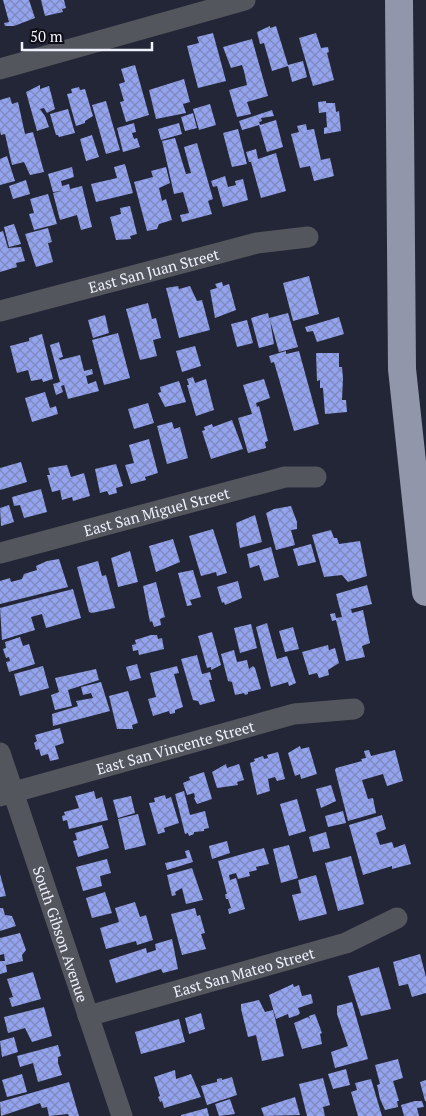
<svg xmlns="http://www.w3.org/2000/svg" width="426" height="1116" font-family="'PT Serif',serif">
	<defs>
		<pattern id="building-cross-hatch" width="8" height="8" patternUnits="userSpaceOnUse" patternTransform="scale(1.25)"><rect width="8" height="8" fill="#94a3ee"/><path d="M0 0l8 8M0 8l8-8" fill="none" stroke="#7d88bd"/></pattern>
	</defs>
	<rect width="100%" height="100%" fill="#222636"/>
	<path fill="url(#building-cross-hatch)" d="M3,0H29L35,18L14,26H5L4,23L9,22Z
		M41,0H64L66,8L62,9L63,12L45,16Z
		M270,26V28L276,26L288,65L303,61L307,77L292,82L288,66L272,71L264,43L260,44L257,32Z
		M213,33L226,81L198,88L187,46L199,43L197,37Z
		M316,33L321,48L328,47L329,52L327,53L334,80L313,86L299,38Z
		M252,39L268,96L247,102L251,114L237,117L229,90L247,85L244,71L242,65L231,68L223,47Z
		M135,65L149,115L126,122L120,102L124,101L119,84L125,82L121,69Z
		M184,79L190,102L183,104L186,113L156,119L149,90Z
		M40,85V89L49,86L55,109L47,113L44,108L40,109L45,116L49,127L37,131L26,92Z
		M79,87L80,90L85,89L93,116L85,121V123L76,126L67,94L72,93L71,89Z
		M10,97L12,104L18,102L25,134L33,132L44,172L30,175L24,162L12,165L5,134L1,135L0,131V100Z
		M106,101L120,150L106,154L92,105Z
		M326,101V103H335L336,112L339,111L341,131L324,134V128L327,127L326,112L319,113L318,102Z
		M210,104L216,125L199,130L193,109Z
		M68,109L75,133L59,137L58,135H56L50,114Z
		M272,110L274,116L261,118L262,121L259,122L260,125L276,120L283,147L267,152L259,125L242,130L239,121Z
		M193,113L197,128L185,131L181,117Z
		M134,123L136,132L132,133L134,139L137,138L140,147L123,152L117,128Z
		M179,123L182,134L161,140L158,129Z
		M306,124L307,130L314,129L321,160L330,158L334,176L314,181L310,166L300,168L291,134L299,132L297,126Z
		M238,129L247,164L232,167L223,133Z
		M92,135L99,157L86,161L80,139Z
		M175,138L186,174L191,173L184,147L197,143L213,199L208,201L212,214L182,222L180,215L189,213L183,192L174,194L162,141Z
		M256,149L258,159L276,153L286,191L261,198L251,162H249L246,152Z
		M7,156L15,181L0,185V159Z
		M125,164L133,193L96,202L91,184L117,178L114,167Z
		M72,167L74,177L61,181L62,186L69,184L70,189L82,186L92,227L81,230L77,215L60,220L53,193L61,191L53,192L48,174Z
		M166,167L170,183L159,188L162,201L166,199L172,220L159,224L157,229L147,231L134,182L153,177L151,171Z
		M225,176L228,187L236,185L235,181L243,179L248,200L223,207L217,186L213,187L211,181Z
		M26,180L30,194L13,199L9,186Z
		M48,194L57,224L34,230L29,214L34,213L30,199Z
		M130,206L137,234L130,236L131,239L116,240L110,217L121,214L120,208Z
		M14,224L21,244L9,247L4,227Z
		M48,228L52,242L48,243L53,262L36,267L25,234Z
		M3,231L8,248L21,247L25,261L16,263L17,267L0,272V232Z
		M309,276L319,314L293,321L283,283Z
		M222,282L223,286L229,284L236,310L215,318L210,290L217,288L215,284Z
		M178,286L179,289L190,286L197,301L202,300L210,330L179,338L166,288Z
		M148,303L152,319L156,318L161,338L153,340L157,356L140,360L126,309Z
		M268,313L269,318L288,313L298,347L279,352L270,320L274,344L259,348L251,318Z
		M105,315L109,333L93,338L88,320Z
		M339,317L344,334L317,342L313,331L307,332L305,327Z
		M247,320L253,343L237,347L231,324Z
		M118,333L130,378L104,385L92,340Z
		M42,334L53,379L43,382L42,379L31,381L28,370L17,373L10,346L29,341V338Z
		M59,342L63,357L59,358L60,360L80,355L84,371L92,369L93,374L86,376L88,384L96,381L99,391L68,399L64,385L61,386L63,392L56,395L53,384L60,382L50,345Z
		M195,346L201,366L182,372L176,351Z
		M286,351V354L299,351L319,424L294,431L274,362L271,363L269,356Z
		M316,353H339V367H342L343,378L342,400H346L347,412L325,414L323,388H320V380L317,381Z
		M193,377L195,383L206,379L214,410L196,416L187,385H189L187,379Z
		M264,379L270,398L256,403L257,407L259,406L268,441L265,442L266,448L248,453L238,418L252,414L243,385Z
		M179,381L186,402L165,407L158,393L161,392L160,387Z
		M45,392L50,408L56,406L58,414L32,422L25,398Z
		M148,403L154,423L134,429L128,409Z
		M232,420L243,449L211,459L202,431L205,430L204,427L212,424L213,427Z
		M172,422L174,429L180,427L188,458L167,464L157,426Z
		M149,439L158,473L145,477L146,480L131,484L125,465L134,463L129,445Z
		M21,462L27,482L0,490V468Z
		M116,464L123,486L116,488L117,493L109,495L107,491L100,493L95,469Z
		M67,465L71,477L84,473L90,496L73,501L72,497L62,500L60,490L52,492L47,475H50L48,468Z
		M41,489L47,512L24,518L20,505L14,506L12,497Z
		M9,505L14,522L1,526L0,508Z
		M291,506L297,522V529L291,530L295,545L276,550L266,513L274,509Z
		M255,515L262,542L240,548L236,523Z
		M213,529L227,573L217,576L216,572L201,576L189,536Z
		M331,530L334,538H337L339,544L360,541L367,576L348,582L342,575L324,577L312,535Z
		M173,539L180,562L156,572L149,546Z
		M311,544L316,562L298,566L293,549Z
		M271,547L279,577L264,581L259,565L250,568L247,554Z
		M130,551L138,582L118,587L111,558Z
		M59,559L68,587L0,604V581L10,578L11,582L22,579L24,574L37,570L36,566L47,561Z
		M98,561L102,576L106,575L115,608L92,613L89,612L77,567Z
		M193,570L201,597L190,600L192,605L187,606L178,573Z
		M238,581L242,598L225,605L224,602L222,603L217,587Z
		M156,582L165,617L160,619L161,625L154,627L152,621L150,622L143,586Z
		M367,585L372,604L351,609L352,613L363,610L370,643L362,646L365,657L346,661L336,620L332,621L330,614L335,613L336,618L342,617L336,594Z
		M73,589L81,618L46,628L42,614L31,617L35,630L2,640L0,608Z
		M267,623L277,659L287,656L296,683L289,686L288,682L271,687L256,627Z
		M251,624L257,648L240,653L234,628Z
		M293,627L299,649L285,652L279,631Z
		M212,632L221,665L211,670V667L207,668L198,636Z
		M151,635H157L158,639L162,638L164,649L139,655L138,650L133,651L132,645L136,644L135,640Z
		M20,637L23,646L29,644L35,664L9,672L6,662L10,661L9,657L6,658L3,649L6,648L5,642Z
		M328,645L329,650L335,648L339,663L328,670L329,675L319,678L317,673L309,675L302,652Z
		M234,650L237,662L247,660L249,669L253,666L255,668L261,689L248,692V694L245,695L244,693L235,695L232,682L228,681L221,654Z
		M197,655L202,674L210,672L212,680H209L215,701L200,705L198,701L193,700L181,659Z
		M137,664L141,678L130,681L126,667Z
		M43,666L49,688L20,696L14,674Z
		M177,666L179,673L174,674L183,707L175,710V713L170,714L169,711L153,716L148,699L156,697L150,673Z
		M96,669L99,680L68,690L72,706L55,710L51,695L59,692L55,678Z
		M101,682L110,711L53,726L52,714L78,706L76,701L93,698L91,693L83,695L81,687Z
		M128,691L138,723L132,725L133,729H117L109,696Z
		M60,728L64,743L55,746L59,759L50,761L48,754L41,756L39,749L36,750L34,743L37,741L35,735Z
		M300,746L301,749L309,747L317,774L301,779L300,774L295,776L288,753Z
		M369,750L371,756L395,750L403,781L387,786L383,774L362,780L368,799L373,798L376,813L348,821L335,770L336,768L362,761L361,759L366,758L364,751Z
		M278,752L285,779L277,781L275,777L268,779L270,791L257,795L250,763L255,761L254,759L263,756L264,759L268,758L267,755Z
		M226,764L227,768L239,764L244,780L237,782L238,785L217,788L212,772Z
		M204,772L212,799L197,804L194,798L195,797L194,793L187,795L183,783L190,780L189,777Z
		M331,785L336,801L321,808L316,789Z
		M94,791L96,799L102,797L108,820L69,829L67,820L63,821L62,816L65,815L64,812L79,808L75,796Z
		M184,791L190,815L205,811L209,828L204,829V831L194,832V834L189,836L188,833L185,834L175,794Z
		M165,795L166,799L171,797L179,823L164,828L165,832L158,834L149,803L155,802L154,798Z
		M131,796L135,813L118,818L113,800Z
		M297,799L306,831L289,836L280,804Z
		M343,811L346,823L328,827L325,816Z
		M138,814L146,845L125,850L118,819Z
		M382,815L386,829L376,833L380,845L392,842L394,848L405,844L411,864L392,869V866L363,875L349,825Z
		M102,825L109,848L78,857L73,841L77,840L75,833Z
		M326,832L330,848L313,852L309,837Z
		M227,841L230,853L212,859L209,846Z
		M289,845L298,878L281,883L273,849Z
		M264,848L269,864L256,867L257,870L249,872L250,876L238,879L236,873L229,875L230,880L236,878L245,909L229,914L228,909L231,908L228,899H226L225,894H227L218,861Z
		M189,850L193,862L167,870L165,863L187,858L185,851Z
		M351,856L364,904L338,911L325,863Z
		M107,859L111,873L100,876L102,886L83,891L76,867Z
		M192,868L203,900L186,904L182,888L175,892L176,895L172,896L167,875Z
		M0,874L6,896L0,897Z
		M316,875L327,914L299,921L292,895L301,893L298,880Z
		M105,892L112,913L92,918L86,898Z
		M135,902L140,917L146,915L153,940L137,945L136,941L106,949L100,928L119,922L115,908Z
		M0,908H3L5,915L12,916L16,926L0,931Z
		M195,908L197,916L200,915L205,933L201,934L206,949L182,955L171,914Z
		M20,933L26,950L22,955L23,961L6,965L7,972L0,974V961H5L4,954L0,955V938Z
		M172,939L178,969L163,973L161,969L116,983L109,960L146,948L147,953L156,950L155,944Z
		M420,954L426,977V993L412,997L408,984L399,986L393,962Z
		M379,967L391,1009L361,1016L348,976Z
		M33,972L41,999L12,1007L9,998L13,997L7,979Z
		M293,984L294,987L299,985L302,996L311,994L313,1003L298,1008L300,1013L298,1015L289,1018L288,1014L276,1019L269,995Z
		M259,1000L265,1012L273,1010L284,1056L262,1061L256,1035L248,1037L241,1009V1004Z
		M352,1002L368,1059L335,1068L331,1052L348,1046L337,1014V1006Z
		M44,1007L52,1036L32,1042L25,1028L8,1033L4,1017Z
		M201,1013L205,1029L189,1034L185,1018Z
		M315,1014L322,1033L320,1034L322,1044L302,1049L294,1023L308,1017L310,1019L309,1016Z
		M179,1019L185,1042L141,1054L135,1032Z
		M14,1037L18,1052L2,1057L0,1041Z
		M58,1045L61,1056L58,1057V1063L62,1075L38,1082L33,1063L20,1067L17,1056Z
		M398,1059L403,1078L393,1081L399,1101H397L398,1107L385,1110L380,1099L377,1085L380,1084L375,1065Z
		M346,1069L350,1085L333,1089L328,1074Z
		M175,1070L176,1079L191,1074L201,1097L164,1108L162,1101L160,1102L158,1097L160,1096L154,1077Z
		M22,1074L27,1092L7,1097L2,1080Z
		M232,1077L237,1095L207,1105L201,1086L217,1082V1079L222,1078V1080Z
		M323,1078L330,1105L323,1107L325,1116H307L299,1084Z
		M371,1079L382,1116H358L351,1092L357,1090L355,1083Z
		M426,1080V1101H425L420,1082Z
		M69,1082L79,1116H69L68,1114L49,1116L47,1107L42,1108L40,1103L1,1116L0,1102Z
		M295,1097L300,1115L264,1116L261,1108Z
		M230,1099L235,1114L219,1116L215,1104Z
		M415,1101H422L424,1107L417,1108L419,1116H404L401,1105Z
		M207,1108L209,1116H181V1115Z"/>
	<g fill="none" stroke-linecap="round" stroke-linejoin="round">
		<g stroke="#54565e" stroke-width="21">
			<path d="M0,69L245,0"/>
			<path id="s1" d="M0,311L257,243L308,237"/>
			<path id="s2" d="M0,553L285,477H316"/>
			<path id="s3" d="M0,753L122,1116"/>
			<path id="s4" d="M0,796L294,714L354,709"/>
			<path id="s5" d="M88,1016L346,943L397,918"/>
		</g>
		<path stroke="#9196aa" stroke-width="28" d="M399,0L402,369L426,592"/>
	</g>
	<g text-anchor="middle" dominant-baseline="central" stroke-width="5" stroke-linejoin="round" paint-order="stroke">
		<g font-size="15" fill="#eff1fd" stroke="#0e0f16">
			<text stroke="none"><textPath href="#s1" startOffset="159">East San Juan Street</textPath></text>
			<text stroke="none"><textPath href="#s2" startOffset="162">East San Miguel Street</textPath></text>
			<text stroke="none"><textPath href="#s4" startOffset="182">East San Vincente Street</textPath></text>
			<text stroke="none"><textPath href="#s3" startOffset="191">South Gibson Avenue</textPath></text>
			<text stroke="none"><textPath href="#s5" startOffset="162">East San Mateo Street</textPath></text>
		</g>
	</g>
	<path d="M22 42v8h130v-8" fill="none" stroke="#eff1fd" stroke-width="2.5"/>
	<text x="30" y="42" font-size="15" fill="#eff1fd" stroke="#0e0f16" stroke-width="4" paint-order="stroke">50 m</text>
</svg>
